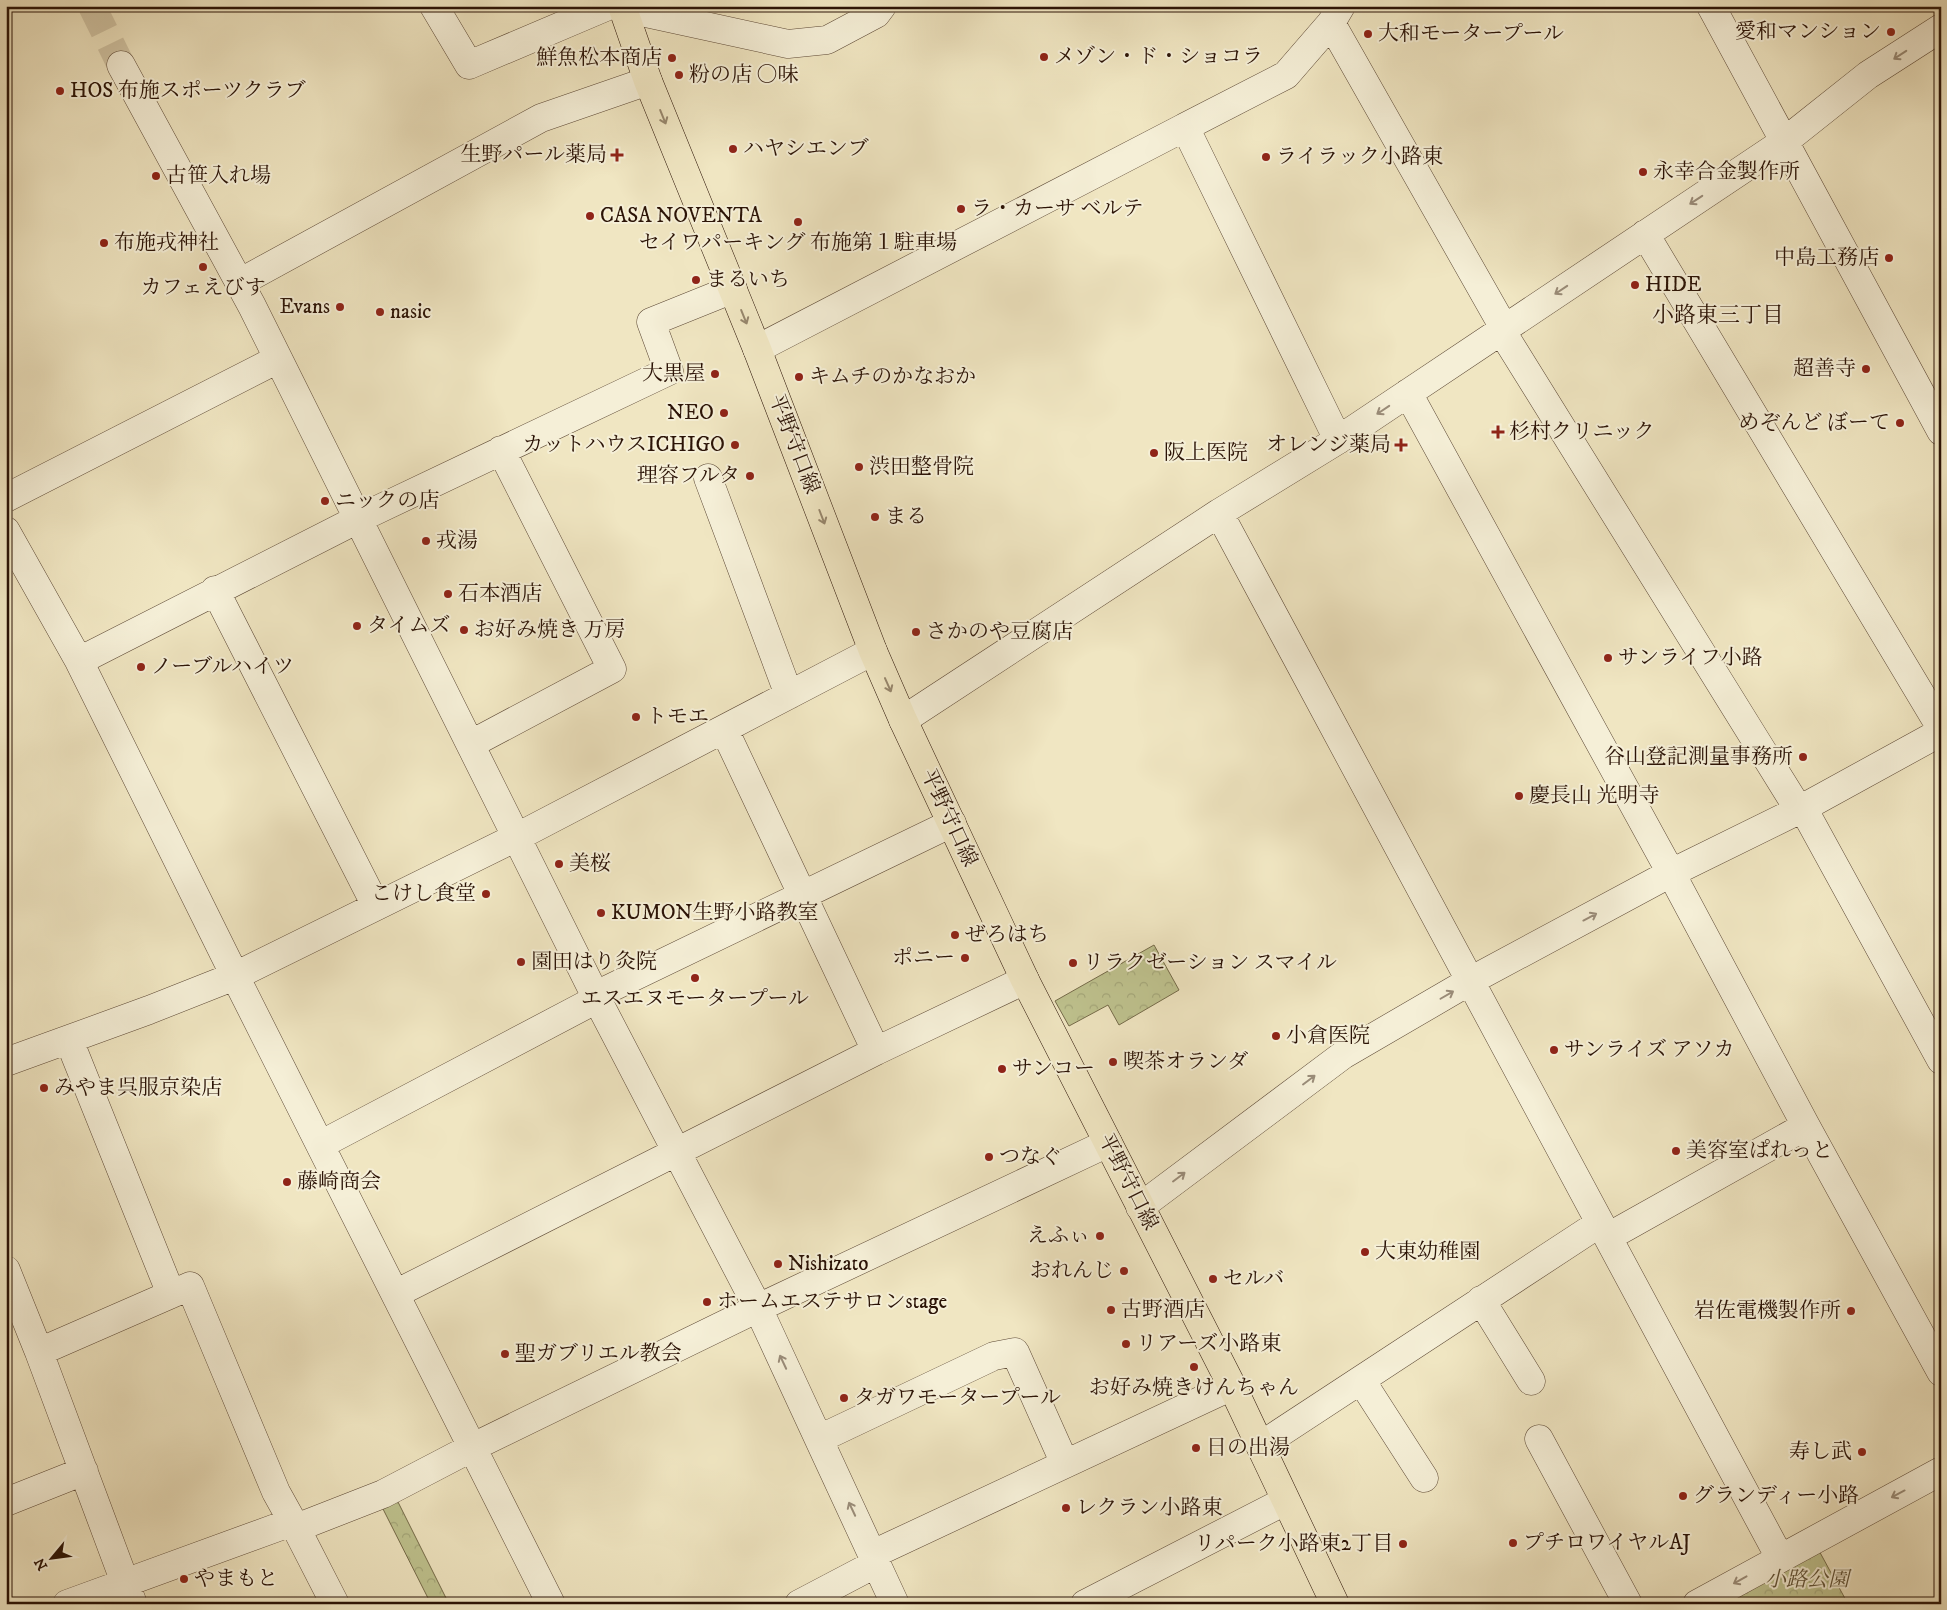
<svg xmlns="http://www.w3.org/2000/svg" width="1947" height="1610" font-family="'IM FELL DW Pica','Noto Serif JP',serif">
	<defs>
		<pattern id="park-crowns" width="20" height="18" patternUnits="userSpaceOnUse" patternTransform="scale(1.25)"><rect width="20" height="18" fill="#bfc38f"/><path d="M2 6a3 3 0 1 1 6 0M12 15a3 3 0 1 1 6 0" fill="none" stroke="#a4a77a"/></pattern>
	</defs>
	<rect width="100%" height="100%" fill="#f0e6c2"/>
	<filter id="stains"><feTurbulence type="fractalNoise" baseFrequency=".004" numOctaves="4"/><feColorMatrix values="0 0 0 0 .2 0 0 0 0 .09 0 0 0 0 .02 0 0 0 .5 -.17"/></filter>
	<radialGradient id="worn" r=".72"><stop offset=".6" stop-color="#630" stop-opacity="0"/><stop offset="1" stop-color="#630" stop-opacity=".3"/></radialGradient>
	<path fill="url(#park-crowns)" stroke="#756b4a" d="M1154,945L1179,990L1119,1025L1108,1005L1069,1026L1055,1001Z
		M397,1500L449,1604H431L382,1507Z
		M1817,1547L1848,1604H1715Z"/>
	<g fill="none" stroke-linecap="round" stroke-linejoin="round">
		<path stroke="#d2c6a6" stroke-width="28" stroke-dasharray="28 14" stroke-linecap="butt" d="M92,6L121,65"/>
		<g stroke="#5c4835" stroke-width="29">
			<path id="minor" d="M434,6L469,65L608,6
				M1711,6L1941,431
				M623,8L788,44L827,40L876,14L882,6
				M1331,23L1504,328
				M121,65L252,306L597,999L758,1308L895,1604
				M1185,127L1286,75L1331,23L1341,6
				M1645,234L1941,728
				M239,283L541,118L648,81
				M1501,330L1799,810
				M757,349L1185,127L1338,440
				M1408,393L1671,873L1806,1126L1941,1372
				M708,478L789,695
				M6,498L278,359
				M1219,513L1780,1558
				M6,531L79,661L235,976L551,1604
				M215,590L376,906
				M79,661L358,519L669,371L651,322L733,289
				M903,720L1219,513L1338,440L1785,141L1868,75L1941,28
				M724,729L876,1051
				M471,744L612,669L501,450
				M1803,808L1941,1060
				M596,995L952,823
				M69,1040L171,1294
				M6,1062L149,1010L235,976L517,837L873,651
				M320,1145L597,999
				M1140,1207L1343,1055L1470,981L1671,873L1799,810L1941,732
				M1608,1237L1806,1126
				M6,1270L39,1352L133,1604
				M395,1294L876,1051L1025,980
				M1481,1300L1531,1381
				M39,1352L190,1286L276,1492L296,1528
				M1361,1380L1424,1478
				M819,1439L994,1356L1015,1352L1065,1464
				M1539,1439L1628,1604
				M1260,1446L1600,1223
				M6,1502L84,1471
				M873,1554L1232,1386
				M67,1604L292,1522
				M335,1604L296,1528L383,1494L473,1447L758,1308L1108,1143
				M799,1604L877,1563
				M1085,1604L1285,1501
				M1697,1604L1941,1471"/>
		</g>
		<g stroke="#2b1306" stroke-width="29">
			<path id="major" d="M622,6L648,81L757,349L873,651L903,720L1025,980L1232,1386L1335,1604"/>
		</g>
		<use href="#minor" stroke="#f5efd7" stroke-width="28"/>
		<use href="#major" stroke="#f0e6c2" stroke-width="28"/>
	</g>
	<defs><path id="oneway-shaft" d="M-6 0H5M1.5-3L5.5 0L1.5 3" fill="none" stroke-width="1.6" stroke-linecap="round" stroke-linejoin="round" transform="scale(1.25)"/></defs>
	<g stroke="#9a8c79">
		<use href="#oneway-shaft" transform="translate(1900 55) rotate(147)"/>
		<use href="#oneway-shaft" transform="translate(1696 200) rotate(147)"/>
		<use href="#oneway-shaft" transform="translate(1561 290) rotate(146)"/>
		<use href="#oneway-shaft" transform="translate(1383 410) rotate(146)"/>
		<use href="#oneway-shaft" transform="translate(1590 917) rotate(-28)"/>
		<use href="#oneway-shaft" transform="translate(1447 995) rotate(-30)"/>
		<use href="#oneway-shaft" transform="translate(1309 1080) rotate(-37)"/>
		<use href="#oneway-shaft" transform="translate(1179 1177) rotate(-37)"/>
		<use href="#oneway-shaft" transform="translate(783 1362) rotate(-115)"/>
		<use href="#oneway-shaft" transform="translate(1898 1494) rotate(152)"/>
		<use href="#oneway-shaft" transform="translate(852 1509) rotate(-115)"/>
		<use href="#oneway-shaft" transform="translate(1740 1580) rotate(151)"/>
	</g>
	<g stroke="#97876d">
		<use href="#oneway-shaft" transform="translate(663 117) rotate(68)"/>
		<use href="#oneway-shaft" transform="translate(744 317) rotate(68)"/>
		<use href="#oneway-shaft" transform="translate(822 517) rotate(69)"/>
		<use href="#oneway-shaft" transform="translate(888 685) rotate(66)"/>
	</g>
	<g fill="#8f2418" stroke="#f5efd7" stroke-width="2">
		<circle cx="1891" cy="32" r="5"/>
		<circle cx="1368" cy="34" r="5"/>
		<circle cx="1044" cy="57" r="5"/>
		<circle cx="672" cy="58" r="5"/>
		<circle cx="679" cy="75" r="5"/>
		<circle cx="60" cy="91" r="5"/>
		<circle cx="733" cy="149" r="5"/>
		<path d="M614.5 147.5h5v5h5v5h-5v5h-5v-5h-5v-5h5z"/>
		<circle cx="1266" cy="157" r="5"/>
		<circle cx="1643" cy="172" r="5"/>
		<circle cx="156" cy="176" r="5"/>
		<circle cx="961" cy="209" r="5"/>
		<circle cx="590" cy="216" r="5"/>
		<circle cx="798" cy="222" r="5"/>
		<circle cx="104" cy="243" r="5"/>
		<circle cx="1889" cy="258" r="5"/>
		<circle cx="203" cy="267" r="5"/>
		<circle cx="696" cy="280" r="5"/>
		<circle cx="1635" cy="285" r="5"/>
		<circle cx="340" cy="307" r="5"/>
		<circle cx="380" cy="312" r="5"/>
		<circle cx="1866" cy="369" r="5"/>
		<circle cx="715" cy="374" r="5"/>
		<circle cx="799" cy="377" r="5"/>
		<circle cx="724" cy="413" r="5"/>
		<circle cx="1900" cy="423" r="5"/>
		<path d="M1495.5 424.5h5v5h5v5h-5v5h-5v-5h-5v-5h5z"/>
		<circle cx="735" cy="445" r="5"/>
		<path d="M1398.5 437.5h5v5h5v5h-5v5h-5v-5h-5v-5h5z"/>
		<circle cx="1154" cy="453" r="5"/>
		<circle cx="859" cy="467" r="5"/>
		<circle cx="750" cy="476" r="5"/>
		<circle cx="325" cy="501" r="5"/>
		<circle cx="875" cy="517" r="5"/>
		<circle cx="426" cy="541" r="5"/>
		<circle cx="448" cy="594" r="5"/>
		<circle cx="357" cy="626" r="5"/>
		<circle cx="464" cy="630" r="5"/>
		<circle cx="916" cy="632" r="5"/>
		<circle cx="1608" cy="658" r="5"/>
		<circle cx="141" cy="667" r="5"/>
		<circle cx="636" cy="717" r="5"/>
		<circle cx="1803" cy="757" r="5"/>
		<circle cx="1519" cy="796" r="5"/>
		<circle cx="559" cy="864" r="5"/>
		<circle cx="486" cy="894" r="5"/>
		<circle cx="601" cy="913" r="5"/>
		<circle cx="955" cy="935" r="5"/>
		<circle cx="965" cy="958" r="5"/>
		<circle cx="521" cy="962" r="5"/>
		<circle cx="1073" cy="963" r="5"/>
		<circle cx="695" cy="978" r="5"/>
		<circle cx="1276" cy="1036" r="5"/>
		<circle cx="1554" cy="1050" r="5"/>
		<circle cx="1113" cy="1062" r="5"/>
		<circle cx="1002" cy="1069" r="5"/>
		<circle cx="44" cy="1088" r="5"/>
		<circle cx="1676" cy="1151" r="5"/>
		<circle cx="989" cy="1157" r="5"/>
		<circle cx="287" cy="1182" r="5"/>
		<circle cx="1100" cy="1236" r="5"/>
		<circle cx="1365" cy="1252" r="5"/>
		<circle cx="778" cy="1264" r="5"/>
		<circle cx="1124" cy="1271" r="5"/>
		<circle cx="1213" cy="1279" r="5"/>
		<circle cx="707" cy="1302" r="5"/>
		<circle cx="1111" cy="1310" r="5"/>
		<circle cx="1851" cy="1311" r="5"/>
		<circle cx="1126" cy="1344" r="5"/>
		<circle cx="505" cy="1354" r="5"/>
		<circle cx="1194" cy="1367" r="5"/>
		<circle cx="844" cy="1398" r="5"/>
		<circle cx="1196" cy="1448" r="5"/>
		<circle cx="1862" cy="1452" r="5"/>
		<circle cx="1683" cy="1496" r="5"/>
		<circle cx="1066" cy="1508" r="5"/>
		<circle cx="1513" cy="1543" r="5"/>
		<circle cx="1403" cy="1544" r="5"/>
		<circle cx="184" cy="1579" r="5"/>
	</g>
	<g text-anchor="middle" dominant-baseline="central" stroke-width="4" stroke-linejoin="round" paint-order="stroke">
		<g font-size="21" fill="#2b1306" stroke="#f5efd7" text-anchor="start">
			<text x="1881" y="32" text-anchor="end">愛和マンション</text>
			<text x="1378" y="34">大和モータープール</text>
			<text x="1054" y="57">メゾン・ド・ショコラ</text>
			<text x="662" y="58" text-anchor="end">鮮魚松本商店</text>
			<text x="689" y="75">粉の店 ○味</text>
			<text x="70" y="91">HOS 布施スポーツクラブ</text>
			<text x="743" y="149">ハヤシエンブ</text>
			<text x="607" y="155" text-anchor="end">生野パール薬局</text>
			<text x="1276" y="157">ライラック小路東</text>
			<text x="1653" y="172">永幸合金製作所</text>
			<text x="166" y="176">古笹入れ場</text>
			<text x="971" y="209">ラ・カーサ ベルテ</text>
			<text x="600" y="216">CASA NOVENTA</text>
			<text x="114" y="243">布施戎神社</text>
			<text x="798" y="243" text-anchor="middle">セイワパーキング 布施第１駐車場</text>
			<text x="1879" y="258" text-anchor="end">中島工務店</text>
			<text x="706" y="280">まるいち</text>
			<text x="1645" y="285">HIDE</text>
			<text x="203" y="288" text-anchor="middle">カフェえびす</text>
			<text x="330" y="307" text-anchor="end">Evans</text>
			<text x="390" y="312">nasic</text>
			<text x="1856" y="369" text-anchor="end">超善寺</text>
			<text x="705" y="374" text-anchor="end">大黒屋</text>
			<text x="809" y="377">キムチのかなおか</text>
			<text x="714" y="413" text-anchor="end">NEO</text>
			<text x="1890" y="423" text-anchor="end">めぞんど ぼーて</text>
			<text x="1509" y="432">杉村クリニック</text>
			<text x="725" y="445" text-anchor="end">カットハウスICHIGO</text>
			<text x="1391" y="445" text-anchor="end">オレンジ薬局</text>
			<text x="1164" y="453">阪上医院</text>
			<text x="869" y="467">渋田整骨院</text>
			<text x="740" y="476" text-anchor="end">理容フルタ</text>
			<text x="335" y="501">ニックの店</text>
			<text x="885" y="517">まる</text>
			<text x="436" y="541">戎湯</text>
			<text x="458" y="594">石本酒店</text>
			<text x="367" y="626">タイムズ</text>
			<text x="474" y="630">お好み焼き 万房</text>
			<text x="926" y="632">さかのや豆腐店</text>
			<text x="1618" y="658">サンライフ小路</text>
			<text x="151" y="667">ノーブルハイツ</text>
			<text x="646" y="717">トモエ</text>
			<text x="1793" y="757" text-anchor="end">谷山登記測量事務所</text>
			<text x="1529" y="796">慶長山 光明寺</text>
			<text x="569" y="864">美桜</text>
			<text x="476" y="894" text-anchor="end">こけし食堂</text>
			<text x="611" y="913">KUMON生野小路教室</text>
			<text x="965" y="935">ぜろはち</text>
			<text x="955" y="958" text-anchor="end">ポニー</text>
			<text x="531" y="962">園田はり灸院</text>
			<text x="1083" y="963">リラクゼーション スマイル</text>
			<text x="695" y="999" text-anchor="middle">エスエヌモータープール</text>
			<text x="1286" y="1036">小倉医院</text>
			<text x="1564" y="1050">サンライズ アソカ</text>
			<text x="1123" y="1062">喫茶オランダ</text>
			<text x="1012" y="1069">サンコー</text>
			<text x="54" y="1088">みやま呉服京染店</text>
			<text x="1686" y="1151">美容室ぱれっと</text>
			<text x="999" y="1157">つなぐ</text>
			<text x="297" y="1182">藤崎商会</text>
			<text x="1090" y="1236" text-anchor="end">えふぃ</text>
			<text x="1375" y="1252">大東幼稚園</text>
			<text x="788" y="1264">Nishizato</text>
			<text x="1114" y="1271" text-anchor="end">おれんじ</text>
			<text x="1223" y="1279">セルバ</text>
			<text x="717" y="1302">ホームエステサロンstage</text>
			<text x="1121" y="1310">古野酒店</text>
			<text x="1841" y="1311" text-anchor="end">岩佐電機製作所</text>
			<text x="1136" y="1344">リアーズ小路東</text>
			<text x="515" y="1354">聖ガブリエル教会</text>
			<text x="1194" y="1388" text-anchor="middle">お好み焼きけんちゃん</text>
			<text x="854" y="1398">タガワモータープール</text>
			<text x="1206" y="1448">日の出湯</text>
			<text x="1852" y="1452" text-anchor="end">寿し武</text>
			<text x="1693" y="1496">グランディー小路</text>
			<text x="1076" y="1508">レクラン小路東</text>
			<text x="1523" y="1543">プチロワイヤルAJ</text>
			<text x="1393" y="1544" text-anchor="end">リパーク小路東2丁目</text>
			<text x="194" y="1579">やまもと</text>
		</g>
		<g font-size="21" fill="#2b1306" stroke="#f5efd7">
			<text transform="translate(794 444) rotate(69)">平野守口線</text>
			<text transform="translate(949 818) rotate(65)">平野守口線</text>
			<text transform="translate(1128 1182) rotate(63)">平野守口線</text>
		</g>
		<g font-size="21" font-style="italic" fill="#5f5136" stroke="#f5efd7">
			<text x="1807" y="1580">小路公園</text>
		</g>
		<g font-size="22" fill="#2b1306" stroke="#f5efd7">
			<text x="1718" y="315">小路東三丁目</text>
		</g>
	</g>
	<rect width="1947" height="1610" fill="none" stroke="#f0e6c2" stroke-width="25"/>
	<rect x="8" y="8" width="1932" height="1595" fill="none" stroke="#2b1306" stroke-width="2.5"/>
	<rect x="12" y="12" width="1922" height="1585" fill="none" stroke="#2b1306"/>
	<g transform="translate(52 1558) rotate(241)" stroke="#f5efd7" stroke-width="4" paint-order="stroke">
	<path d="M0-4L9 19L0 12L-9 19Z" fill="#2b1306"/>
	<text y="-8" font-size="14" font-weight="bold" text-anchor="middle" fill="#2b1306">N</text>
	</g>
	<rect width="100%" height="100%" filter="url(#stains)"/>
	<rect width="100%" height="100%" fill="url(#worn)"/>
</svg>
